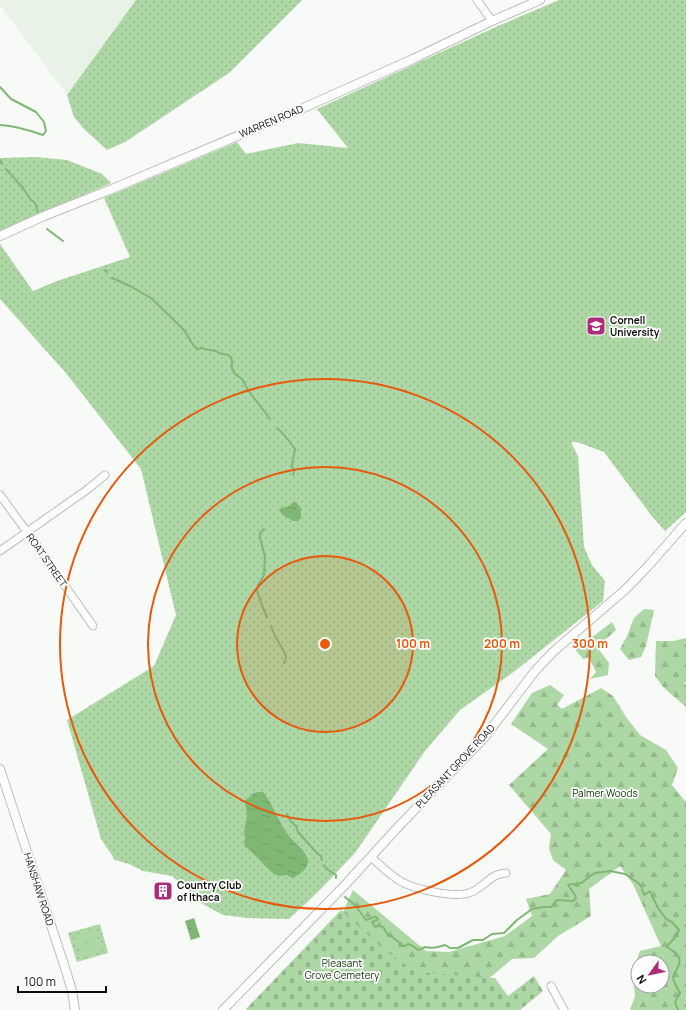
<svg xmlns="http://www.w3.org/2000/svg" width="686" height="1010" font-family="Manrope,sans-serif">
	<defs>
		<pattern id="grass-dots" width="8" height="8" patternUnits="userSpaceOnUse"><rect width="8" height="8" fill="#add7a4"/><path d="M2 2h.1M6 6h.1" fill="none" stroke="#94b78c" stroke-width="1.8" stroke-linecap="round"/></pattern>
		<pattern id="forest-firs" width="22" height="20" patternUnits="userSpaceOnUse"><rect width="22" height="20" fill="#add7a4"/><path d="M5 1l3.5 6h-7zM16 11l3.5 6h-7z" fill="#94b78c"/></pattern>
		<pattern id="cemetery-stones" width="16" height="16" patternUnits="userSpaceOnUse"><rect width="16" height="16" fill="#add7a4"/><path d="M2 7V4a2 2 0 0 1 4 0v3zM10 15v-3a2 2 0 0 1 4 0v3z" fill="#94b78c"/></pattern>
		<pattern id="water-ripples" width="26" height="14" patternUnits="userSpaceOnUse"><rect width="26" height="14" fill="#7fb774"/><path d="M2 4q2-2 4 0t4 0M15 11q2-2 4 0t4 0" fill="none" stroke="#6d9c63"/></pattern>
	</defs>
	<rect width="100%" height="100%" fill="#f7faf6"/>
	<path fill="#e9f2e7" d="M0,0H302L229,73L125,142L107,150L84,129L74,117L67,95L0,5Z"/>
	<path fill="url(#grass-dots)" d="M136,0H302L229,73L125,142L107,150L84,129L74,117L67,95Z
		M559,0H686V512L665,531L651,515L604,452L577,442H571L578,456L584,547L592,565L605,581L603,601L515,671L460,710L425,751L355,853L319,891L289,919L247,918L223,915L201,903L172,876L143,871L129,864L115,860L101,839L67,720L154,666L176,615L141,469L65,372L0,299V244L33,291L57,281L130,257L104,198L237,142L246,154L298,143L348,148L317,109L498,26Z
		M35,157L67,160L102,174L111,183L0,231V158Z
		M100,924L108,953L77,962L68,933Z"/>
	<path fill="url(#forest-firs)" fill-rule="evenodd" d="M644,609L654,610L646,646L641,657L629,660L620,649L627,636L634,618Z
		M612,622L616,630L597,647L609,663L608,675L590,679L596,672L589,658L583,659L572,646L579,638L587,641Z
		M686,638V682L684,683L686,685V707L663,687L655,676L656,641H673Z
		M550,685L564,695L557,705L562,709L601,688L613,696L626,717L640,735L666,750L678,768L672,785L686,802V1010H630L635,996L633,971L640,951L661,946L633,884L620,866L589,889L591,916L558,936L534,958L512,959L487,980L409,975L342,914L353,890L426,951L449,952L505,936L532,916L526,899L550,894L566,870L553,860L549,848L551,834L509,785L548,749L511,724L532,693ZM638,962H662V986H638Z"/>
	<path fill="url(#cemetery-stones)" d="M341,910L383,949L416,972L495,978L508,996L534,976L543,991L520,1010H247L246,1009Z"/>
	<path fill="#add7a4" d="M95,929L97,938L77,944L75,935Z
		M98,941L101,951L81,957L78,947Z"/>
	<path fill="url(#water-ripples)" d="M293,502H296L301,508V518L298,521H293L283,515L279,510L281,508L289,506Z
		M258,792H263C274,805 278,822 289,836C294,842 307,852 308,860C309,868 299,876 292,878L287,875L279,876L273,873L267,868L250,850L245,847L244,842L245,838L244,832L247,815L245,801L254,793Z
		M194,918L200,937L191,940L185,921Z"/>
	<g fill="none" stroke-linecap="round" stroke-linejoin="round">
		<path stroke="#7fb774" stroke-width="2" d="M0,87L11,99L36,112L44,122L46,131L43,135C29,130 15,126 0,125
			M0,160L2,164
			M6,169L23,188L31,200L35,203L38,212
			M47,229L63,241
			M105,270L107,272
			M112,278L130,286L151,298L183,329C188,335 191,344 197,349L201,348L204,349L216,351L219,353L228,355L231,357L232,361V369L235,374L242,379L248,390L270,419
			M277,428C284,434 290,442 295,449L292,465L294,472L293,475
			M264,529L260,533V538L265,556L264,575L258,585L257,591L263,608L267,617
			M271,626L275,636L285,653L286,657L284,663
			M287,814L291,822L296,826L298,832L316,852L321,856L322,860
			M324,865L327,869L336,875V878
			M345,897L355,905L366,920L374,917H376L378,919L377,920L372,922L375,927C378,926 379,925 382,927C387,929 383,929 386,932C389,938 396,936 401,946H405L408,944L413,946L418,950L425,947C434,949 437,947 445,945L450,948H458L473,940H483L492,934L504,933L517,920L532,909L544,907H551L557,900L573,901L576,898L575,895L568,885L573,884H578L583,882L590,876L595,873L610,871L625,874L638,883L641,886L644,895L650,891L658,908L666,919L672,922L679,930C677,938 670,941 667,947C676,953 684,957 677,969C675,972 673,975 673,978C674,983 678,989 680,993L675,1002L678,1010"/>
		<g stroke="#bbbeba" stroke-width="9">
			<path id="minor" d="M477,0L492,21
				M0,495L33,540L93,626
				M0,551L88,489L105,475
				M371,857C380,865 389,874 400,881C413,889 454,898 469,893C480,890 487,879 497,875C500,874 503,873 506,873
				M551,986L564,1010"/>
		</g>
		<g stroke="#bbbeba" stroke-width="10">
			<path id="tertiary" d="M0,236L44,216L112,189L301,109L413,59L492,21L540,0
				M0,769L67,974L72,991L75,1010
				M223,1010L345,885L399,826L484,738L516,696L535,671L553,652L626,589L649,565L686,523"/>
		</g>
		<use href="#minor" stroke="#fff" stroke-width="7"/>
		<use href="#tertiary" stroke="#fff" stroke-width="8"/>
	</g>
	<circle cx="325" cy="644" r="88" fill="#e8590c" fill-opacity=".12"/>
	<g fill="none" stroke="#e8590c" stroke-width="2">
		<circle cx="325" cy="644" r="88"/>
		<circle cx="325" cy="644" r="177"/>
		<circle cx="325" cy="644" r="265"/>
	</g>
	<defs>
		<g id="university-square" transform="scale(1)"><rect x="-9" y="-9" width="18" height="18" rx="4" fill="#ae2c77" stroke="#fff"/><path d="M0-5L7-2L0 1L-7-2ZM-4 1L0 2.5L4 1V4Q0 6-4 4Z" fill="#fff"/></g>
		<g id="building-square" transform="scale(1)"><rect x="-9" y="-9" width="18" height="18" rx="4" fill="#ae2c77" stroke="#fff"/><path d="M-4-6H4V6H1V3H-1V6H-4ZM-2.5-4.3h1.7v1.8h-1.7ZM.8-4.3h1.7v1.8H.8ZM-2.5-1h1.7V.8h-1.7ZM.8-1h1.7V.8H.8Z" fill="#fff"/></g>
	</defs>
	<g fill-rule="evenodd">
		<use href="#university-square" x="596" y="326"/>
		<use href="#building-square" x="163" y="891"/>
	</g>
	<g text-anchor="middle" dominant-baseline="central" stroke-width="3.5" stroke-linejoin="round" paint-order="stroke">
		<g font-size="10" fill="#0e0f0d" stroke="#fff">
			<text transform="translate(271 121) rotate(-23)">WARREN ROAD</text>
			<text transform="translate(47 560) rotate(55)">ROAT STREET</text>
			<text transform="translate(455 766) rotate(-47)">PLEASANT GROVE ROAD</text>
			<text transform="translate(39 889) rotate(72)">HANSHAW ROAD</text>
		</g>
		<g font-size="10" font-weight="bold" fill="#0e0f0d" stroke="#fff" text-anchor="start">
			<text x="610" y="320">Cornell<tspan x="610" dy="12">University</tspan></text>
			<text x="177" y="885">Country Club<tspan x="177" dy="12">of Ithaca</tspan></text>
		</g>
		<g font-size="10" fill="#0e3405" stroke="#fff">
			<text x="605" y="793">Palmer Woods</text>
			<text x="342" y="963">Pleasant<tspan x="342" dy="12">Grove Cemetery</tspan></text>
		</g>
	</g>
	<circle cx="325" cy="644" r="6" fill="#e8590c" stroke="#fff" stroke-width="2"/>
	<g font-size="12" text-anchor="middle" font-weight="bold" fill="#e8590c" stroke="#fff" stroke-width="3.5" stroke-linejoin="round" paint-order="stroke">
		<text x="413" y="648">100 m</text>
		<text x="502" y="648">200 m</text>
		<text x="590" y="648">300 m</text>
	</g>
	<g transform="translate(650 974) rotate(237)"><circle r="19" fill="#ffffff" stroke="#9f9f9e"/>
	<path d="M0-3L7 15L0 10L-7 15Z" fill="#ae2c77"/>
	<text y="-6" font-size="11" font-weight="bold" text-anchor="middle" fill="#0e0f0d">N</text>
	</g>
	<path d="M18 986v6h88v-6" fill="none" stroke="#0e0f0d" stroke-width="2"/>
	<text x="24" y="986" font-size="12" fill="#0e0f0d" stroke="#ffffff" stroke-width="3" paint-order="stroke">100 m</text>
</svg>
